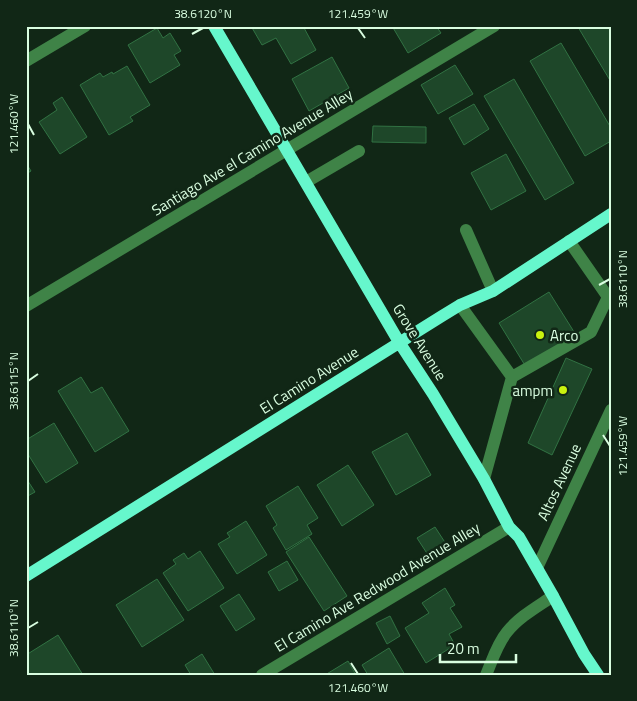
<svg xmlns="http://www.w3.org/2000/svg" width="637" height="701" font-family="'Titillium Web',sans-serif">
	<rect width="100%" height="100%" fill="#112716"/>
	<path fill="#1e4729" stroke="#317243" d="M251,26H303L316,50L291,64L276,38L262,45Z
		M392,26H436L441,33L408,53Z
		M579,26H611V82L578,27Z
		M157,28L163,38L170,33L181,51L174,55L180,65L150,83L128,45Z
		M561,43L611,128V141L585,156L530,61Z
		M332,57L349,88L309,111L292,79Z
		M455,65L473,94L438,114L421,85Z
		M127,66L150,105L130,117L133,121L109,135L80,85L100,73L103,77L112,72L113,74Z
		M514,79L574,183L545,200L484,96Z
		M62,97L87,137L60,154L39,122L57,110L53,103Z
		M474,104L489,129L464,145L449,118Z
		M373,126L426,127V143L372,142Z
		M506,154L526,191L491,210L471,173Z
		M26,163L31,171L26,174Z
		M549,292L576,335L526,367L499,323Z
		M566,358L592,369L552,455L528,443Z
		M81,377L91,393L102,387L129,431L95,452L58,391Z
		M54,423L78,463L46,483L26,451V440Z
		M407,433L431,475L396,495L372,452Z
		M348,465L374,505L342,526L317,485Z
		M26,478L35,492L26,497Z
		M298,486L318,518L307,525L312,534L286,550L273,528L277,525L266,506Z
		M246,521L267,555L237,574L218,544L230,537L227,533Z
		M435,527L448,547L430,558L417,538Z
		M309,537L347,596L324,611L286,552Z
		M200,551L224,588L188,611L163,573L176,564L173,560L184,553L188,559Z
		M287,561L298,580L279,591L268,572Z
		M157,579L184,620L142,647L116,605Z
		M445,588L455,605L450,608L462,627L449,634L455,645L426,663L405,628L429,613L422,603Z
		M239,594L255,619L236,631L220,606Z
		M390,616L400,636L387,644L376,623Z
		M58,635L83,675H26V655Z
		M389,648L405,675H368L362,665Z
		M202,654L215,675H191L185,665Z
		M348,661L356,675H325Z"/>
	<g fill="none" stroke-linecap="round" stroke-linejoin="round">
		<path stroke="#3f8347" stroke-width="12" d="M26,61L85,26
			M306,182L359,151
			M466,230L493,291
			M460,305L512,377L484,479
			M26,306L494,26
			M512,377L591,332L608,297L569,241
			M537,568L611,410
			M262,675L509,527
			M486,675C492,661 497,644 507,632C519,617 537,607 553,596"/>
		<path stroke="#66f7cc" stroke-width="12" d="M214,26L399,342L433,394L484,479L509,527L519,537L553,596L584,654L598,675
			M26,576L442,316L460,305L493,291L611,214"/>
	</g>
	<path fill="none" stroke="#d9fde0" stroke-width="2" d="M358,28L365,38M192,34L203,28M28,124L34,135M599,285L610,279M28,381L38,374M603,435L610,446M28,628L38,622M351,663L358,674"/>
	<g fill="#caf30f" stroke="#112716" stroke-width="2">
		<circle cx="540" cy="335" r="5"/>
		<circle cx="563" cy="390" r="5"/>
	</g>
	<g text-anchor="middle" dominant-baseline="central" stroke-width="5" stroke-linejoin="round" paint-order="stroke">
		<g font-size="15" fill="#d9fde0" stroke="#112716">
			<text transform="translate(252 152) rotate(-31)">Santiago Ave el Camino Avenue Alley</text>
			<text transform="translate(420 342) rotate(58)">Grove Avenue</text>
			<text transform="translate(309 380) rotate(-32)">El Camino Avenue</text>
			<text transform="translate(559 482) rotate(-65)">Altos Avenue</text>
			<text transform="translate(377 587) rotate(-31)">El Camino Ave Redwood Avenue Alley</text>
		</g>
		<g font-size="15" fill="#d9fde0" stroke="#112716" text-anchor="start">
			<text x="550" y="335">Arco</text>
			<text x="553" y="390" text-anchor="end">ampm</text>
		</g>
	</g>
	<rect width="637" height="701" fill="none" stroke="#112716" stroke-width="55"/>
	<path d="M440 654v8h76v-8" fill="none" stroke="#d9fde0" stroke-width="2.5"/>
	<text x="447" y="654" font-size="15" fill="#d9fde0" stroke="#112716" stroke-width="4" paint-order="stroke">20 m</text>
	<rect x="28" y="28" width="582" height="646" fill="none" stroke="#d9fde0" stroke-width="2"/>
	<g font-size="12" text-anchor="middle" fill="#d9fde0">
		<text x="203" y="18">38.6120°N</text>
		<text x="358" y="18">121.459°W</text>
		<text transform="translate(14 124) rotate(-90)" y="4">121.460°W</text>
		<text transform="translate(623 279) rotate(-90)" y="4">38.6110°N</text>
		<text transform="translate(14 381) rotate(-90)" y="4">38.6115°N</text>
		<text transform="translate(623 446) rotate(-90)" y="4">121.459°W</text>
		<text transform="translate(14 628) rotate(-90)" y="4">38.6110°N</text>
		<text x="358" y="692">121.460°W</text>
	</g>
</svg>
